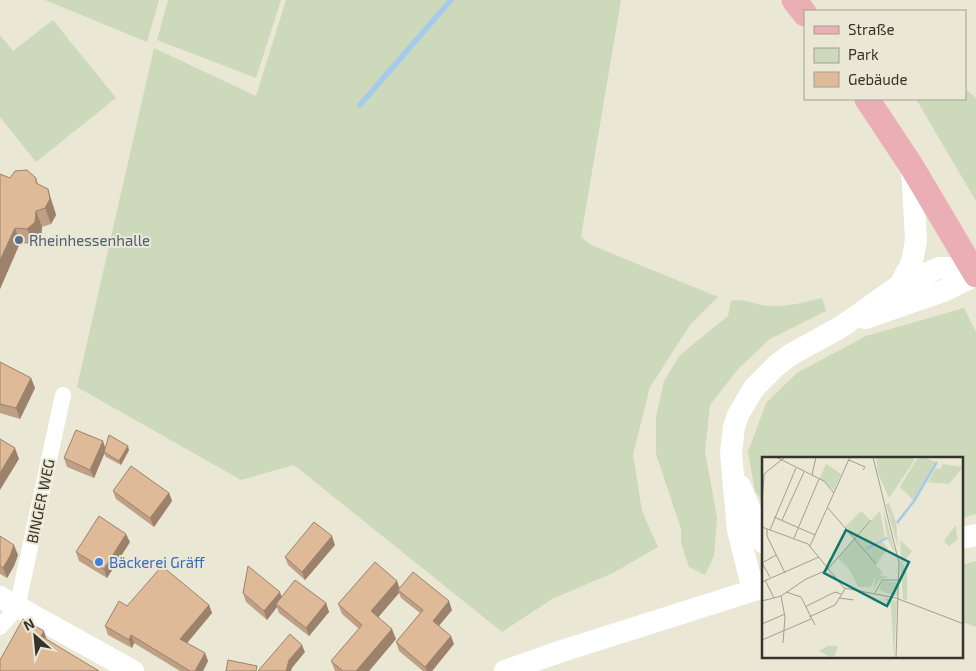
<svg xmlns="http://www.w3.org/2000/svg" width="976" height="671" font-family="'Exo 2',sans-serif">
	<rect width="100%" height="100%" fill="#eae7d4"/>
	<path fill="#ccd9bb" d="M45,0H159L147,42Z
		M168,0H281L256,78L157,40Z
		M286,0H621L581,237L591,245L718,297L690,325L650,387L633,454L642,511L658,547L613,573L552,599L502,632L294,465L241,480L77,387L154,48L256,96Z
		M53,20L116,98L36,162L0,117V35L13,51Z
		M965,89L976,98V201L916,99H965Z
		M822,298L826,311L770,339L738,369L710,405L705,451L717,518L714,556L705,575L689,567L681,543V529L656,454V417L664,381L680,355L728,316L731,301C745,298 757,306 771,306C788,307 805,302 822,298Z
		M964,308L976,332V514L962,518V458H764L763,501L755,491L748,452L766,403L797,373L866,336Z
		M976,561V627L962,622V565Z"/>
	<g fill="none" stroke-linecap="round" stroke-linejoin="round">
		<path stroke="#a5caeb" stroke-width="5.5" d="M360,105L451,0"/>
		<path stroke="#fff" stroke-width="16" d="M0,627L17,608L63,395"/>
		<path stroke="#fff" stroke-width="22" d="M900,285L912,262L916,240L912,167
			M865,318L946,290L976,275
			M740,486L764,543
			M962,538L976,535
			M753,590L738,530L731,453L734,427L738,415L754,388L776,366L790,355L841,327L900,285L939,268H953L976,275
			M0,597L133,671
			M505,671L562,651L764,587"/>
		<path stroke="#eaaeb4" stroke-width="25" d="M794,0L805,14
			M867,99L912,167L976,275"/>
	</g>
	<path fill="#c0a084" d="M10,178H36L38,184L53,205L56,215L51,224L42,227L41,238L33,244L20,243L0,289Z
		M0,362L31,378L35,388L20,419L0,413Z
		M105,448L129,450L121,465L106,457L104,453L94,478L67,467L64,458Z
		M113,491L169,493L172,501L154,527L116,499Z
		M0,536L18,555L14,566L7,578L0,574Z
		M130,542L107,578L79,561L76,552Z
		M335,545L305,580L288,565L285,557Z
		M397,581L399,588L452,610L439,626L454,644L432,671H423L399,651L396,642L420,613L401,598L399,593L378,617L396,639L369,671H335L331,661L359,629L342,614L338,604Z
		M243,593L282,597L326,603L329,612L309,636L279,613L277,607L267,620L246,602Z
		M209,605L212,613L187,643L205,653L208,661L203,671H180L134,643L132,648L108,635L105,626L127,606Z"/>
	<path fill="#9c826b" d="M48,189L56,215L51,224L45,208Z
		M36,211L42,227L41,238L33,244L27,229Z
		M15,228L20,243L0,289V260Z
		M31,378L35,388L20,419L16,408Z
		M103,441L106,450L94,478L90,470Z
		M128,446L129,450L121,465L119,461Z
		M15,448L19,459L0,490V473Z
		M169,493L172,501L154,527L150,518Z
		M126,534L130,542L107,578L104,569Z
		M332,536L335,545L305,580L302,572Z
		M14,545L18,555L14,566L7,578L3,568Z
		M397,581L401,592L398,590L399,593L375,621L371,611Z
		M280,592L283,600L276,604L277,607L267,620L264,611Z
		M449,601L452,610L436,629L433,621Z
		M326,603L329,612L309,636L306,628Z
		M209,605L212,613L183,648L180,639Z
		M392,629L396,639L369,671H356Z
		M44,631L47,640L41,636Z
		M131,635L134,643L132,648L129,640Z
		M451,636L454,644L432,671H427L425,667Z
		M302,645L305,652L292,668L291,671H286L289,660Z
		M205,653L208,661L203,671H195Z"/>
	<path fill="#dfba99" stroke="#9c826b" d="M27,170L36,178V183L48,189L50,199L45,208L36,211L35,222L27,229L15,228L0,260V174L10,178L15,171Z
		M0,362L31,378L16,408L0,404Z
		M76,430L103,441L90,470L64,458Z
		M109,435L128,446L119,461L104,452Z
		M0,439L15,448L0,473Z
		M131,466L169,493L150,518L113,491Z
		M99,516L126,534L104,569L76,552Z
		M314,522L332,536L302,572L285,557Z
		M0,536L14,545L10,556L3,568L0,566Z
		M375,562L397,581L371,611L392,629L356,671H343L331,661L362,625L338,604Z
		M162,566L209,605L180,639L205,653L195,671H190L131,635L129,640L105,626L119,601L127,606Z
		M248,566L280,592L264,611L243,593Z
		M413,572L449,601L433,621L451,636L425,667L396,642L423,610L398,590Z
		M295,580L326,603L306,628L276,604Z
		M23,619L44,631L41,636L99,671H0V660Z
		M290,634L302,645L289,660L286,671H258Z
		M228,660L257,666L256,671H226Z"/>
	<circle fill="#5c6f8a" stroke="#eae7d4" stroke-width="2" cx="19" cy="240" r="5"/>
	<circle fill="#3f7fe0" stroke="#eae7d4" stroke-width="2" cx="99" cy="562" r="5"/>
	<g text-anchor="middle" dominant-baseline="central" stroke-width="4" stroke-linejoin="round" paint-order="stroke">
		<g font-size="15" fill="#4e5e75" stroke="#eae7d4" text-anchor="start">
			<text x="29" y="240">Rheinhessenhalle</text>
		</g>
		<g font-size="15" fill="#35342c" stroke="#eae7d4">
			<text transform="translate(40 501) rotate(-78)">BINGER WEG</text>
		</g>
		<g font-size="15" fill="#366cbe" stroke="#eae7d4" text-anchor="start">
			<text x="109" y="562">Bäckerei Gräff</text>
		</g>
	</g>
	<g transform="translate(762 457)">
		<rect width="201" height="201" fill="#eae7d4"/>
		<path d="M114,0H151L152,4L127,41L116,16ZM162,0L174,5L151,43L138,30L154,3ZM64,7L79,17L72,33L58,21ZM181,7L201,10L187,27L166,25L174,11L178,12ZM127,46L134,65L136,91L124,47ZM121,50L130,84L133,97L125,81ZM99,54L108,63L106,67L118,54L123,80L120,84L126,91L114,108L121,116L117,118L127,120L117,123L111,133L114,119L109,130H96L88,113L76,101L93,81L83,70ZM194,68L195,83L187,89L182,84ZM138,83L150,94L142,104L139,98ZM138,101L145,115V143L141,142ZM120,124L136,125V140L117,133ZM122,141L135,144L132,201L129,149ZM66,189H76L73,198L68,200L57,194Z" fill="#ccd9bb"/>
		<path fill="none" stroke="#a5caeb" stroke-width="2.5" d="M152,44L175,5M135,66L152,44M104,92L125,81"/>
		<path fill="none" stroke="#a29f91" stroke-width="1" d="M14,0L62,24L72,36M111,0L137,106L134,201M87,3L103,10L101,13M50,18L54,0M0,46L2,17L23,0M66,51L114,107M12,60L53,78M20,63L42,15M0,70L46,87L82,131L134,141L202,167M5,72V79L23,116M8,73L34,11M32,81L57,22M48,89L88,0M0,106L14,98M0,106L8,120M3,123L12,141M0,125L57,100M24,135L39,140L53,168M113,136L120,123H138M19,139L23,160L21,186M77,141L92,143M0,144L19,139L44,122L65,113L109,63M43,150L73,135L79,137M47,160L73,148L83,132M0,167L23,157M0,183L49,162"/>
		<path fill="#0f766e" fill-opacity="0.15" stroke="#0f766e" stroke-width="2.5" d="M84,73L147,105L125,149L62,116Z"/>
		<rect width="201" height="201" fill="none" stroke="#35342c" stroke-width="2.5"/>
	</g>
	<rect x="804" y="10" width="162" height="90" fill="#eae7d4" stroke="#a29f91"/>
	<rect x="814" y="26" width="25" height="8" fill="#eaaeb4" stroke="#a29f91"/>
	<text x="848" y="35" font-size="15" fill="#35342c">Straße</text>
	<rect x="814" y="48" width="25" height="15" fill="#ccd9bb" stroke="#a29f91"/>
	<text x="848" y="60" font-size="15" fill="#35342c">Park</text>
	<rect x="814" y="72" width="25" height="15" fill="#dfba99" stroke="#a29f91"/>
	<text x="848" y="85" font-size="15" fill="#35342c">Gebäude</text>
	<g transform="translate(35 636) rotate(333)" stroke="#eae7d4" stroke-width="4" paint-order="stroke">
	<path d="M0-4L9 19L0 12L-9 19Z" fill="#35342c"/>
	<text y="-8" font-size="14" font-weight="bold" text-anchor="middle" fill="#35342c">N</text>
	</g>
</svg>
